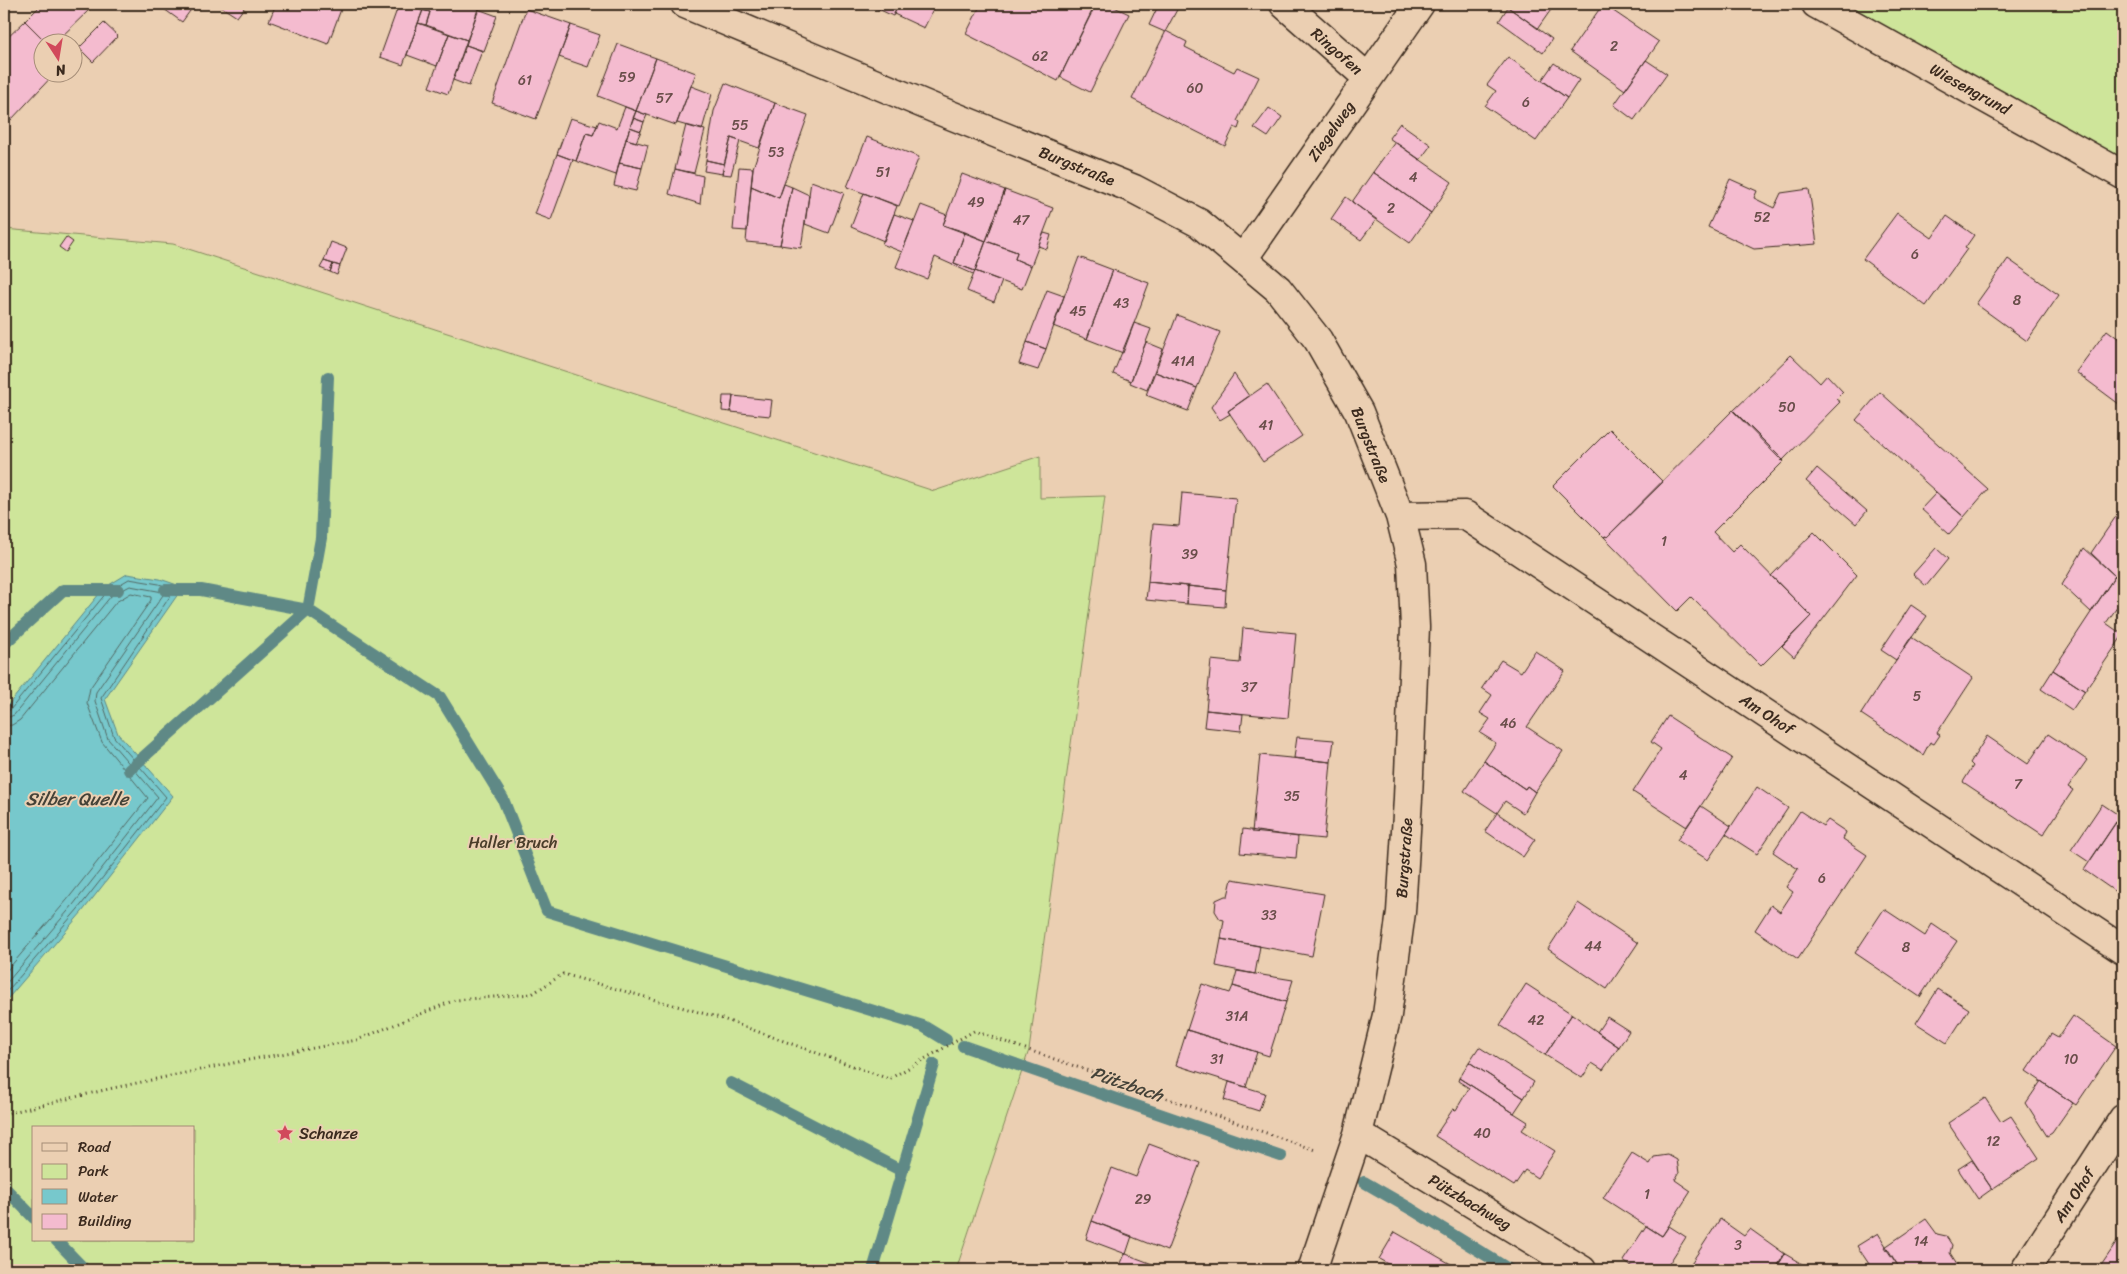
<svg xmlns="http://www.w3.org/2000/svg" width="2127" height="1274" font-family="Sriracha,sans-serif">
	<rect width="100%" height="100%" fill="#ebcfb2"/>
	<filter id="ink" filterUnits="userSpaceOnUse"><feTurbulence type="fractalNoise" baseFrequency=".02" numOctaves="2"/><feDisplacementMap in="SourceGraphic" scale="10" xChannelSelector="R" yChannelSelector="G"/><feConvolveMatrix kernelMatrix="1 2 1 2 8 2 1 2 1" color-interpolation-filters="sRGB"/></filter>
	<g filter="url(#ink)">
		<path fill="#cee59a" stroke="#84885c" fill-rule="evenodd" d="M1832,4H2123V164Z
			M4,229L173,244L934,491L1040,456V498L1105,496L1029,1050L956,1270H4ZM34,1128H194V1240H34Z"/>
		<path fill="#77c8cc" stroke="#5f8986" d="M127,574L160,579L183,587L105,699L118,734L173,796L82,912L4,1003V710L104,588Z"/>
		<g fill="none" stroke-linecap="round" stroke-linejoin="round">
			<path stroke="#536964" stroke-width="1" d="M4,712L10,710L107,592L129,579L159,584L173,589V592L101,698L114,737L166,797L78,909L4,995
				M4,719L14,715L111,596L130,586L163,592V595L96,692L95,701L108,739L158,797L73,905L4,986
				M4,726L12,725L20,720L116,602L131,593L151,597V600L90,688L87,703L102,742L148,798L67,900L4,974"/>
			<path stroke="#5f8986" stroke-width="12" d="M165,590H201L308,610L440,697L503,799L547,911L923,1026L946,1040
				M4,644L63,590H118
				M129,770L308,610L321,538L328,377
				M963,1046L1281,1156
				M731,1083L902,1171
				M1364,1182L1411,1209L1510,1270
				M4,1187L34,1218
				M56,1240L85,1270
				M873,1270L934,1064"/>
		</g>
		<path fill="#f4bbcf" stroke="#3b2a1e" d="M42,4H85L90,9L56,42H46L25,21Z
			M157,4H195L182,22Z
			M221,4H247L237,17L220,6Z
			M276,4H343L328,44L269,21Z
			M399,4L423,10L403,65L380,57Z
			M422,4H481L467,40L426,25L430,12L420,10Z
			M868,4H899L893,16Z
			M899,4H936L924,28L894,14Z
			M981,4H1065L1069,6L1070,4H1076L1092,11L1058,81L966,34Z
			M1096,4H1108L1129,14L1090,92L1060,77Z
			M1159,4H1180L1165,32L1149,25Z
			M1503,4H1555L1538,28Z
			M1603,4L1659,42L1625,90L1570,51Z
			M1508,7L1552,39L1543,53L1499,21Z
			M478,9L497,16L484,51L466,45Z
			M526,9L571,25L536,119L492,103Z
			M423,10L430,12L426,25L418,23Z
			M25,21L46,42H42V72H56L11,120L4,112V41Z
			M104,23L118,36L93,62L79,48Z
			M418,23L449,34L437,66L407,55Z
			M571,25L600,35L588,67L559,57Z
			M1166,31L1187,42L1185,47L1234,72L1237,67L1259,77L1237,121L1240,123L1238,129L1234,127L1225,146L1132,99Z
			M449,34L467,40L448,94L429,87Z
			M618,44L656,58L636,111L598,96Z
			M466,45L482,51L469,86L453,80Z
			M1508,57L1567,98L1536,141L1485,106L1496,91L1487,85Z
			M656,58L696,73L676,125L636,111Z
			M1646,60L1667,74L1634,120L1614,105Z
			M1554,63L1579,80L1567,98L1542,80Z
			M725,83L775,103L759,148L731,138L724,164L706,160L714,111Z
			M691,86L712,94L702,130L677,123Z
			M775,103L808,115L779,198L751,186L753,168Z
			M625,107L636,111L626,139L616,175L576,161L586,133L593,135L599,121L617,128Z
			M1269,108L1282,117L1268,137L1254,128Z
			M636,111L647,115L644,122L633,118Z
			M570,118L597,126L593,135L586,133L576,161L557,154Z
			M633,118L644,122L641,131L630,127Z
			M1400,123L1431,145L1420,160L1389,138Z
			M686,125L705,130L694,173L675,169Z
			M630,127L641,131L636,142L626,139Z
			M867,137L919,157L899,206L847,187Z
			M731,138L740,141L731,175L722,174Z
			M626,139L648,145L642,168L619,163Z
			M1395,142L1452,182L1431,213L1373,172Z
			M557,154L573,160L551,220L535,214Z
			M706,160L724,164L722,174L704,171Z
			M619,163L642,168L636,191L614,186Z
			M739,167L753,168L747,231L733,230Z
			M675,169L703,176L700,204L669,194Z
			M1373,172L1431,213L1410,243L1352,202Z
			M962,174L1005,190L986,241L943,225Z
			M1730,179L1757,191L1754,198L1774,208L1781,193L1809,189L1817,244L1754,249L1708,227Z
			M811,181L844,193L829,233L805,224Z
			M784,184L792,187L780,245L746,242L751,186L779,198Z
			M792,187L809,195L801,248L780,245Z
			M1005,190L1053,208L1031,266L1015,259L1017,252L986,241Z
			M864,193L897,206L884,241L851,227Z
			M1346,197L1376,220L1361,240L1331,219Z
			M921,205L947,215L943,225L965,232L954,263L975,271L973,274L935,257L927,279L896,267Z
			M1897,213L1932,238L1947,216L1974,235L1965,248L1967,249L1926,306L1863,259Z
			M894,214L914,221L902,252L882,244Z
			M965,232L986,241L975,271L954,263Z
			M1044,233L1051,235L1047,249L1038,246Z
			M66,237L73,242L66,252L59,247Z
			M986,241L1017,252L1015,259L1031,266L1022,289L975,271Z
			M331,242L347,248L340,266L324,261Z
			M1079,257L1113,270L1087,339L1053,326Z
			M2008,259L2059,295L2027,341L1976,304Z
			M324,261L333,264L330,272L320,268Z
			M333,264L340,266L337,275L330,272Z
			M1113,270L1149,283L1123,353L1087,339Z
			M975,271L1002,281L994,302L967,291Z
			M1047,290L1064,296L1046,349L1027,342Z
			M1177,315L1220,332L1197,388L1155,372Z
			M1134,323L1151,329L1131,381L1113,374Z
			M2107,330L2123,342V407L2076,372Z
			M1027,342L1046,349L1038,370L1019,364Z
			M1146,342L1163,349L1147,390L1130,383Z
			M1791,355L1820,383L1827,375L1843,392L1836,399L1840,402L1782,461L1733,411Z
			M1155,372L1197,388L1188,411L1146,395Z
			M1234,374L1249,396L1228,411L1230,414L1220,420L1211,407Z
			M1267,384L1302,436L1263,462L1228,411Z
			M1880,392L1988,489L1964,517L1856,420Z
			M723,396H733L731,412L722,411Z
			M733,396L772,400L770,416L731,412Z
			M1733,410L1784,461L1713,532L1732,552L1740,544L1811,616L1761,666L1691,597L1677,611L1604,537L1606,536L1607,537Z
			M1610,429L1663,482L1607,537L1606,536L1604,537L1553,486Z
			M1817,468L1867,511L1856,524L1806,481Z
			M1182,493L1236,498L1226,590L1148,582L1153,524L1179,526Z
			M1936,493L1964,517L1949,534L1921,509Z
			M2121,509L2123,510V564L2115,576L2091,553Z
			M1814,532L1857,575L1794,657L1782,646L1811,616L1771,576Z
			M1936,548L1948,559L1926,586L1913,574Z
			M2084,548L2115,576L2091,612L2062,585Z
			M2123,564V599L2106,623L2123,635L2085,691L2053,670Z
			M1148,582L1188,586L1187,604L1146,600Z
			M1188,586L1226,590L1225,607L1187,604Z
			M1911,605L1927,616L1896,660L1881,650Z
			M1243,628L1296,633L1288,718L1206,710L1211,660L1240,663Z
			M1911,637L1973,678L1937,733L1940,735L1934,744L1930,742L1923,755L1861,714Z
			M1535,651L1565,671L1527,727L1563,751L1535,792L1527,786L1525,789L1484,761L1496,743L1480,733L1490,719L1480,713L1492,695L1482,688L1501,660L1521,672Z
			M2053,670L2085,691L2072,710L2041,689Z
			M1206,710L1243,714L1241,731L1204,727Z
			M1668,716L1732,758L1687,827L1633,792L1661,749L1651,742Z
			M2048,734L2087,760L2068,787L2073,790L2043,835L1963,782L1973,766L1970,763L1987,736L2028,764Z
			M1297,737L1334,740L1331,762L1294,758Z
			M1260,755L1331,762L1324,839L1252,832Z
			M1484,761L1525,789L1527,786L1535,792L1523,813L1505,801L1497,813L1464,791Z
			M1757,787L1788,808L1757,854L1726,834Z
			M2102,804L2120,816L2089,862L2071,850Z
			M1701,806L1731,826L1708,860L1677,840Z
			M1800,811L1823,826L1828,820L1846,832L1843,839L1867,855L1798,959L1755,930L1771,905L1780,912L1793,892L1786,887L1798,869L1773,852Z
			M2123,812V897L2084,870Z
			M1497,813L1535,839L1523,857L1485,831Z
			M1243,829L1298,837L1296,858L1240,853Z
			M1232,879L1324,894L1312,956L1221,939L1224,920L1220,919L1215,911L1216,900L1225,896H1228Z
			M1578,903L1638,943L1607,989L1548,949Z
			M1884,909L1925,936L1932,924L1957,941L1920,997L1855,953Z
			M1221,939L1260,946L1255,974L1216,966Z
			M1237,971L1293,980L1286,1002L1233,986Z
			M1202,984L1230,993L1233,986L1286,1002L1269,1056L1187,1030Z
			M1526,984L1572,1014L1545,1055L1500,1025Z
			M1938,989L1969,1009L1947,1043L1916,1023Z
			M1572,1014L1619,1047L1603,1070L1592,1063L1582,1078L1545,1055Z
			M2073,1016L2116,1046L2076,1105L2026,1071L2051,1034L2058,1038Z
			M1607,1017L1629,1031L1619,1047L1597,1032Z
			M1187,1030L1257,1052L1246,1087L1176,1065Z
			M1479,1047L1534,1082L1524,1098L1469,1062Z
			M1469,1062L1524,1098L1514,1113L1459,1078Z
			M1459,1078L1528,1122L1522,1130L1555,1151L1537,1178L1525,1170L1514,1186L1435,1136L1453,1109L1456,1110L1469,1088L1458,1081Z
			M2041,1081L2073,1103L2052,1133L2047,1136L2026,1103Z
			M1229,1082L1265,1093L1259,1111L1224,1100Z
			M1985,1098L2001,1122L2011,1116L2039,1158L1992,1189L1948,1123Z
			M1149,1144L1200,1163L1167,1251L1092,1221L1112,1168L1136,1177Z
			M1632,1153L1650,1164L1654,1157L1668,1155L1677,1160L1679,1173L1675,1180L1691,1191L1662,1236L1603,1198Z
			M1972,1160L1992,1189L1978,1199L1958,1169Z
			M1720,1219L1744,1236L1750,1229L1785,1254L1775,1270H1691L1688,1268Z
			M1926,1219L1937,1234L1946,1236L1952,1245L1950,1253L1961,1270H1901L1885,1247Z
			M1092,1221L1132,1236L1126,1254L1086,1239Z
			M1646,1226L1662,1236L1669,1226L1686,1237L1665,1270H1637L1623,1261Z
			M1395,1232L1456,1267L1461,1270H1398L1379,1259Z
			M1878,1233L1900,1269L1899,1270H1873L1857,1246Z
			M2123,1233V1270H2098Z
			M1125,1254H1126L1168,1270H1118Z
			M1785,1254L1802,1264L1798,1270H1775Z"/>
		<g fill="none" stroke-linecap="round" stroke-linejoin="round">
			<g stroke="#3b2a1e" stroke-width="31">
				<path id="minor" d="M685,4L938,110L1134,189L1199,223L1278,289L1318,340L1359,412L1400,516L1412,564L1415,627L1408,798L1401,912L1387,1015L1358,1134L1312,1270
					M1284,4L1368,78
					M1816,4L2123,175
					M1243,259L1420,4
					M1400,516L1465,515L2123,950
					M1358,1134L1582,1270
					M2025,1270L2123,1119"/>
			</g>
			<path stroke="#3b2a1e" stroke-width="3" stroke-dasharray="1 4" stroke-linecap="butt" d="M4,1114L113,1088L243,1061L357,1040L455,1000L532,994L563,974L720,1018L889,1079L974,1031L1315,1150"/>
			<use href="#minor" stroke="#ebcfb2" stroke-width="28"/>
		</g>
	</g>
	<defs>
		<g id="sight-bare" transform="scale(1.35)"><path d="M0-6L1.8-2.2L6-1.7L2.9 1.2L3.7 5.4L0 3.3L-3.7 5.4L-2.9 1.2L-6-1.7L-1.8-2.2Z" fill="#d1495b" stroke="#ebcfb2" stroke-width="2.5" paint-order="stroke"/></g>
	</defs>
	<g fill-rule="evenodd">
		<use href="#sight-bare" x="285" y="1133"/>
	</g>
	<g text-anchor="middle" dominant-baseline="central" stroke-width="4" stroke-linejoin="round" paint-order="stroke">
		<g font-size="14" fill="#694e4a">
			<text x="1614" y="46">2</text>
			<text x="1040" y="56">62</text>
			<text x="627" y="77">59</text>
			<text x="525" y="80">61</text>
			<text x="1195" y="88">60</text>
			<text x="664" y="98">57</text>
			<text x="1526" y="102">6</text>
			<text x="740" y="125">55</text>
			<text x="776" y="152">53</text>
			<text x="883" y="172">51</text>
			<text x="1413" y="177">4</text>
			<text x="976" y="202">49</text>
			<text x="1391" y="208">2</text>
			<text x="1762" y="217">52</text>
			<text x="1021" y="220">47</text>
			<text x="1915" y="254">6</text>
			<text x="2017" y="300">8</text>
			<text x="1121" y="303">43</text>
			<text x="1078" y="311">45</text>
			<text x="1183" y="361">41A</text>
			<text x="1787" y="407">50</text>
			<text x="1266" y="425">41</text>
			<text x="1664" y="541">1</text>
			<text x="1190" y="554">39</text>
			<text x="1249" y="687">37</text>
			<text x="1917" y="696">5</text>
			<text x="1508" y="723">46</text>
			<text x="1683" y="775">4</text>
			<text x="2018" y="784">7</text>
			<text x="1292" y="796">35</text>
			<text x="1822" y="878">6</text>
			<text x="1269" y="915">33</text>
			<text x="1593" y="946">44</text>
			<text x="1906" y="947">8</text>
			<text x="1237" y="1016">31A</text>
			<text x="1536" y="1020">42</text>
			<text x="1217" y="1059">31</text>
			<text x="2071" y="1059">10</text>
			<text x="1482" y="1133">40</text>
			<text x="1993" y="1141">12</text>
			<text x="1647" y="1194">1</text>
			<text x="1143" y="1199">29</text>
			<text x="1921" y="1241">14</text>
			<text x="1738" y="1245">3</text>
		</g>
		<g font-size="16" fill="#3b2a1e" stroke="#ebcfb2">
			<text transform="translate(1337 51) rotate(41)">Ringofen</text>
			<text transform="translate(1970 89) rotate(29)">Wiesengrund</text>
			<text transform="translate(1331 131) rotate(-55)">Ziegelweg</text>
			<text transform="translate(1077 166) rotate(22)">Burgstraße</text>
			<text transform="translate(1371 445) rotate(68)">Burgstraße</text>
			<text transform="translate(1767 714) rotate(33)">Am Ohof</text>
			<text transform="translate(1404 858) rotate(-86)">Burgstraße</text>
			<text transform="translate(2074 1195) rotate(-57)">Am Ohof</text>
			<text transform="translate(1470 1202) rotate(31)">Pützbachweg</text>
		</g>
		<g font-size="16" fill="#4a3d2a" stroke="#ebcfb2">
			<text x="513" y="842">Haller Bruch</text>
		</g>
		<g font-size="16" fill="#3b2a1e" stroke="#ebcfb2" text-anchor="start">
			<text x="299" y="1133">Schanze</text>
		</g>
		<g font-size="18" font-style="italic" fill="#444238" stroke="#ebcfb2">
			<text x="77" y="799">Silber Quelle</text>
			<text transform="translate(1127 1084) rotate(19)">Pützbach</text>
		</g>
	</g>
	<rect width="2127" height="1274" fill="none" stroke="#ebcfb2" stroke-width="20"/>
	<rect x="10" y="10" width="2107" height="1254" fill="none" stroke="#3b2a1e" stroke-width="2" filter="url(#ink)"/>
	<rect x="32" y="1126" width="162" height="115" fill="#ebcfb2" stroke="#a58d77"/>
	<rect x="42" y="1143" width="25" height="8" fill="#ebcfb2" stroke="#a58d77"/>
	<text x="78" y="1152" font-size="15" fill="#3b2a1e">Road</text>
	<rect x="42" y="1164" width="25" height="15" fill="#cee59a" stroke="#a58d77"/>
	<text x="78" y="1176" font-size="15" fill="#3b2a1e">Park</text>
	<rect x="42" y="1189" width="25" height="15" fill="#77c8cc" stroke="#a58d77"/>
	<text x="78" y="1202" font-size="15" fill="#3b2a1e">Water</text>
	<rect x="42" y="1214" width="25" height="15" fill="#f4bbcf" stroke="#a58d77"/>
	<text x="78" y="1226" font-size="15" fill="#3b2a1e">Building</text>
	<g transform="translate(58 58) rotate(168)"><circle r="24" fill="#ebcfb2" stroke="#a58d77"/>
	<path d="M0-4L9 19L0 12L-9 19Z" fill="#d1495b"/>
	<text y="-8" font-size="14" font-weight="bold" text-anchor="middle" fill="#3b2a1e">N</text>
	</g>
</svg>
